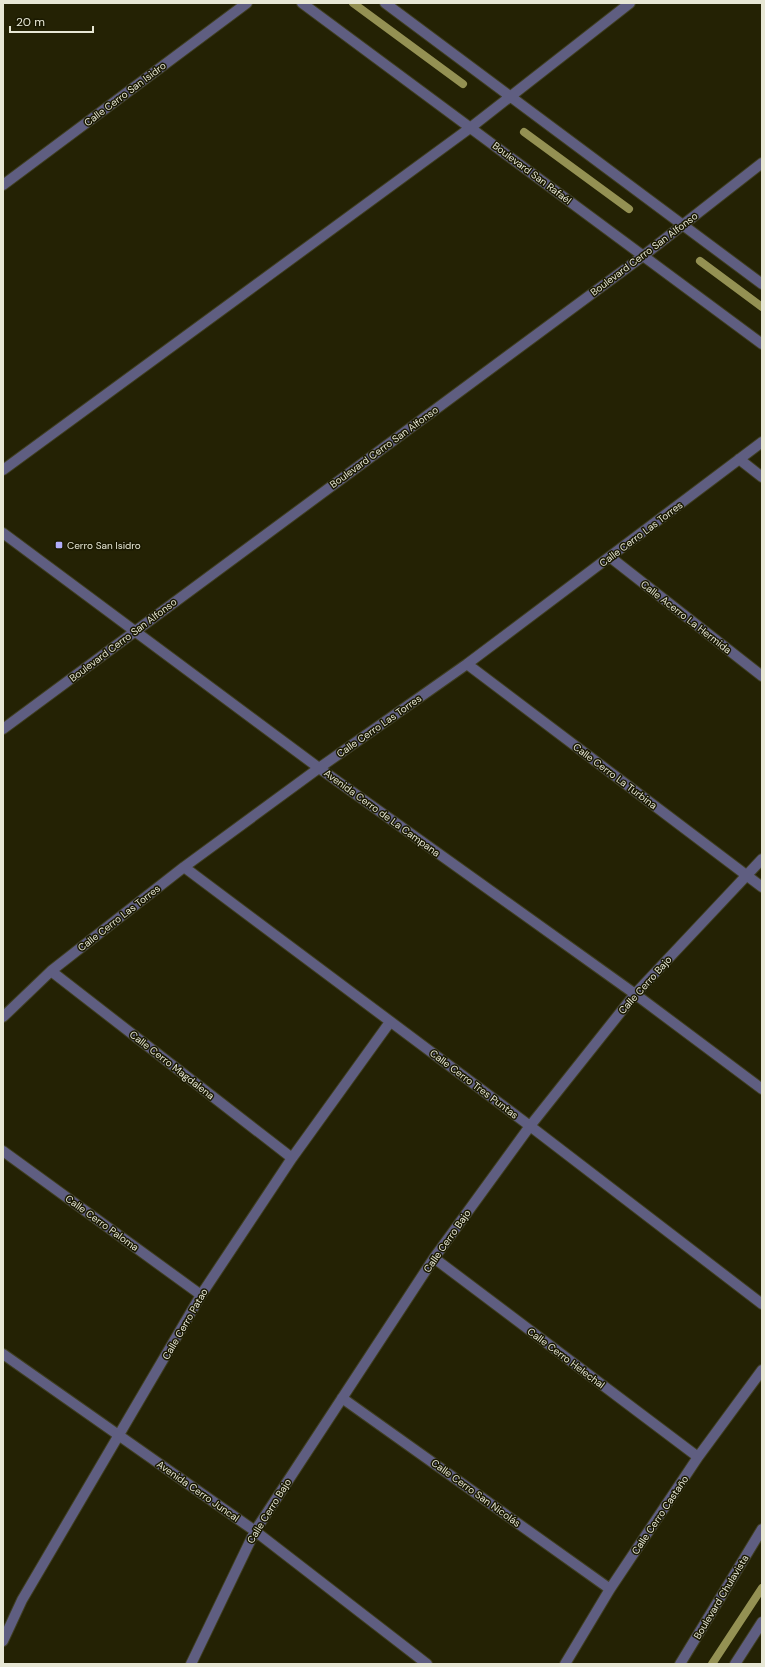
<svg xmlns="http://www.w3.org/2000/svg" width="765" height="1667" font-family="'DM Sans',sans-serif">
	<rect width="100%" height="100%" fill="#242204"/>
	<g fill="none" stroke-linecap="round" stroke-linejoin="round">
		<path stroke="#949153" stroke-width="8" d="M353,3L463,84
			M524,132L629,209
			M700,261L762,307
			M712,1664L762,1588"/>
		<g stroke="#3f3e21" stroke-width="12">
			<path id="minor" d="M302,3L762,344
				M385,3L762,284
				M3,185L247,3
				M739,459L762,477
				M3,470L470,128L630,3
				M3,533L319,768L635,994L762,1089
				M610,557L762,676
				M467,664L762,887
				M3,729L643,256L762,163
				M184,867L530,1126L762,1304
				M51,971L292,1158
				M3,1017L51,971L184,867L319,768L467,664L762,442
				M3,1151L201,1295
				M434,1258L698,1457
				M3,1354L255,1531L427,1664
				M342,1398L610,1589
				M3,1641L22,1600L201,1295L292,1158L390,1022
				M191,1664L255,1531L434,1258L530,1126L635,994L762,859
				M565,1664L610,1589L698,1457L762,1370
				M680,1664L762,1529
				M735,1664L762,1622"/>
		</g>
		<use href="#minor" stroke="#5f5e81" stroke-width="10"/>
	</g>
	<rect fill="#b1adfa" stroke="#1a1900" stroke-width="1.5" x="55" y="541" width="8" height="8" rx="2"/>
	<g text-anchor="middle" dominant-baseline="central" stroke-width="3" stroke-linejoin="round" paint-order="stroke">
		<g font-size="10" fill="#e7e7d5" stroke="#1a1900">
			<text transform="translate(125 94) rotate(-37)">Calle Cerro San Isidro</text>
			<text transform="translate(532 173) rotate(37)">Boulevard San Rafaél</text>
			<text transform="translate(644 254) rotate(-37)">Boulevard Cerro San Alfonso</text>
			<text transform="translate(384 447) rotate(-36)">Boulevard Cerro San Alfonso</text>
			<text transform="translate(641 534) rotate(-37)">Calle Cerro Las Torres</text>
			<text transform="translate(686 617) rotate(38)">Calle Acerro La Hermida</text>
			<text transform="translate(123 640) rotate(-37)">Boulevard Cerro San Alfonso</text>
			<text transform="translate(379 726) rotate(-35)">Calle Cerro Las Torres</text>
			<text transform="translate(615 776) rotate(37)">Calle Cerro La Turbina</text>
			<text transform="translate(382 813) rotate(36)">Avenida Cerro de La Campana</text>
			<text transform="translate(119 918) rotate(-38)">Calle Cerro Las Torres</text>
			<text transform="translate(645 985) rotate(-48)">Calle Cerro Bajo</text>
			<text transform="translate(172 1065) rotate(38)">Calle Cerro Magdalena</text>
			<text transform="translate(474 1084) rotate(37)">Calle Cerro Tres Puntas</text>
			<text transform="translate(102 1223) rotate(36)">Calle Cerro Paloma</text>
			<text transform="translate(447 1241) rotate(-55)">Calle Cerro Bajo</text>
			<text transform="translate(185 1324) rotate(-60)">Calle Cerro Patao</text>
			<text transform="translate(566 1358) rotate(37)">Calle Cerro Helechal</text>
			<text transform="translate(198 1491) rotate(35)">Avenida Cerro Juncal</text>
			<text transform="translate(476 1493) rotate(36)">Calle Cerro San Nicolás</text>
			<text transform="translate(269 1511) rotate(-58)">Calle Cerro Bajo</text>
			<text transform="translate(660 1515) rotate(-56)">Calle Cerro Castaño</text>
			<text transform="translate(721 1597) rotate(-59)">Boulevard Chulavista</text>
		</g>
		<g font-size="10" fill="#e7e7d5" stroke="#1a1900" text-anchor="start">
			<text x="67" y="545">Cerro San Isidro</text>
		</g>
	</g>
	<rect width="765" height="1667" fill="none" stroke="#e7e7d5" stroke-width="8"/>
	<path d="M10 26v6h83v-6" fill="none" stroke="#e7e7d5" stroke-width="2"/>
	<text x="16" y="26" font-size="12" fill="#e7e7d5" stroke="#1a1900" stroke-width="3" paint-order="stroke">20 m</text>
</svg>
